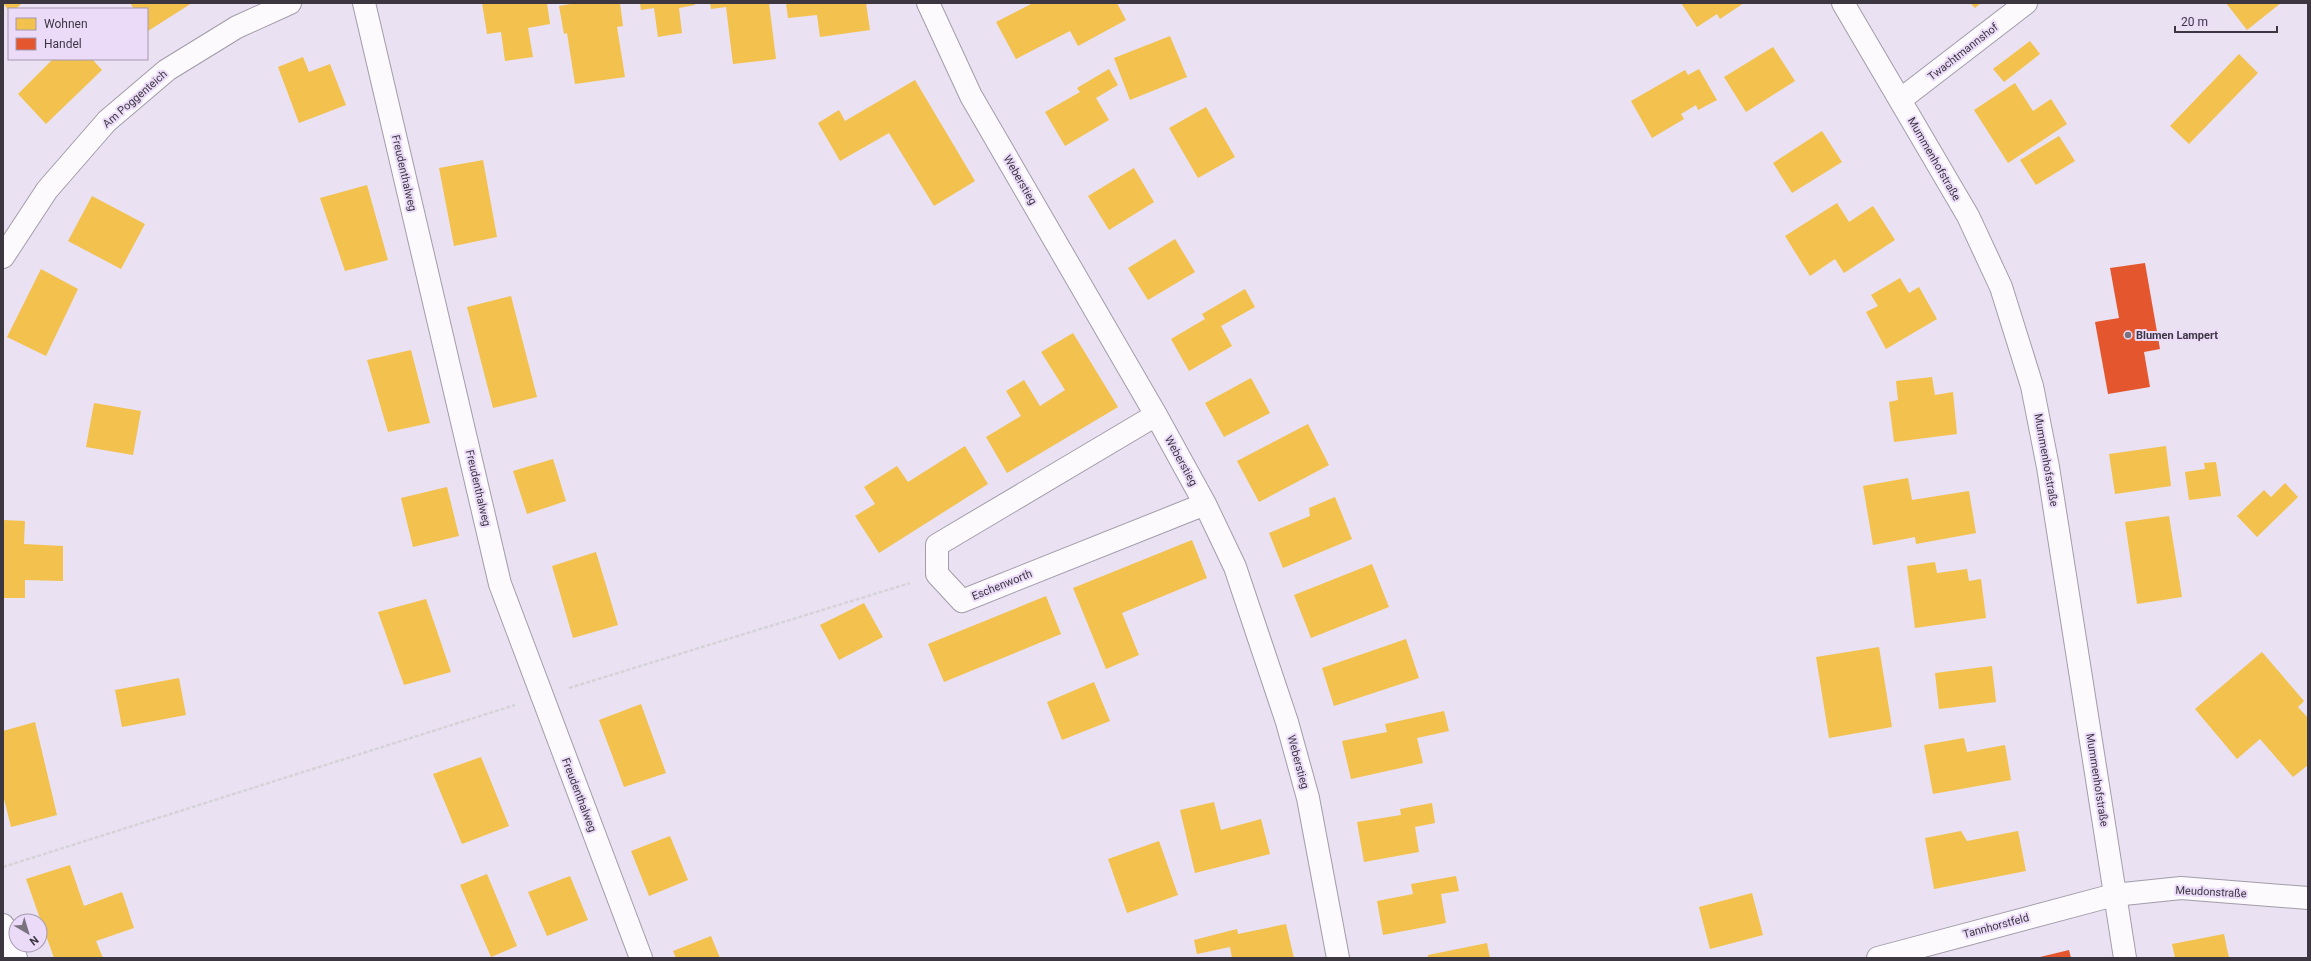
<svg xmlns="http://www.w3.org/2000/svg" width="2311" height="961" font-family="Roboto,sans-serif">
	<rect width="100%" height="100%" fill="#eae1f2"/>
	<path fill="#f2c14e" d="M3,3H22L16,9H9V11Z
		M130,3H192L148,31L147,9H134Z
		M482,3H547L550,24L528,28L533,57L505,61L501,32L487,34Z
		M576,3H620L623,26L617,27L625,77L575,84L567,33L564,34L559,6Z
		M640,3H695V5L679,8L682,33L658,37L654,8L641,10Z
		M710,3H769L776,59L733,64L726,7L711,9Z
		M786,3H866L870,30L820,37L817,15L788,18Z
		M1033,3H1117L1126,20L1078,46L1070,31L1016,59L996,22Z
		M1681,3H1744L1720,19L1717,14L1697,27Z
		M1970,3H1981L1975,8Z
		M2226,3H2281L2247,30Z
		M1170,36L1187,77L1130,100L1114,58Z
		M2030,41L2040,54L2004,82L1993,69Z
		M1773,47L1795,81L1746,112L1724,77Z
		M2239,54L2258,73L2189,144L2170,126Z
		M303,57L309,72L330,64L346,105L299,123L278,67Z
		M53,59H92L102,70L46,124L18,94Z
		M1109,69L1118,85L1096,98L1109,120L1065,146L1045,112L1080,92L1077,88Z
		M1699,69L1717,100L1698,110L1696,105L1681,114L1684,119L1652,138L1631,101L1685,70L1688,75Z
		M915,80L975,181L934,206L889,133L840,161L818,123L839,110L845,121Z
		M2015,83L2033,111L2051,99L2067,124L2008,163L1974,110Z
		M1206,107L1235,157L1198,178L1169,128Z
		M1822,131L1842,162L1792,193L1773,163Z
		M2059,136L2075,161L2036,185L2020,160Z
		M483,160L497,237L454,246L439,168Z
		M1134,168L1154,202L1109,230L1088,196Z
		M367,185L388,260L345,271L320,198Z
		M92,196L145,224L121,269L68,241Z
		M1837,203L1849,222L1873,206L1895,240L1844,273L1835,259L1810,276L1785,236Z
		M1175,239L1195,272L1148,300L1128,268Z
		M41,269L78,289L46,356L7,337Z
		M1900,278L1909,293L1919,287L1937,319L1886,349L1866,312L1878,306L1871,295Z
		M1245,289L1255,307L1221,326L1232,346L1189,371L1171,339L1205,319L1202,314Z
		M511,296L537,397L493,408L467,307Z
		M1073,333L1118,407L1007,473L986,437L1021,416L1006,391L1024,380L1040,406L1065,390L1041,352Z
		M411,350L430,423L388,432L367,360Z
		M1932,377L1935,395L1953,392L1957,434L1894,442L1889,402L1898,400L1896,381Z
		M1251,378L1270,413L1224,437L1205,403Z
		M94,403L141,411L133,455L86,447Z
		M1308,424L1329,465L1259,502L1237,461Z
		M965,446L988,484L879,553L855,516L875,504L864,487L897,466L908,482Z
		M2166,446L2171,486L2115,494L2109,454Z
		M553,459L566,501L527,514L513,471Z
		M2216,462L2221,496L2189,500L2185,472L2205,469L2204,463Z
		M1908,478L1912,500L1969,491L1976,533L1916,544L1915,537L1873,545L1863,486Z
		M2285,483L2298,497L2257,537L2237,516L2264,490L2271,497Z
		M447,487L459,536L413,547L401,498Z
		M1335,497L1352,539L1283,568L1269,533L1310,516L1309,508Z
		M2169,516L2182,597L2137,604L2125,522Z
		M3,520L25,521L24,544L63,546V581L25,580V598H3Z
		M1192,540L1207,578L1122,613L1139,655L1106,669L1073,588Z
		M596,552L618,625L573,638L552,566Z
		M1935,562L1937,573L1967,569L1969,581L1981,579L1986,618L1915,628L1907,566Z
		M1372,564L1389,607L1311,638L1294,595Z
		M1046,596L1061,634L944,682L928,644Z
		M426,599L451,672L404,685L378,612Z
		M864,603L883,637L839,660L820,625Z
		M1406,639L1419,678L1334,706L1322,668Z
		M1879,647L1892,727L1829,738L1816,657Z
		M2262,652L2304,701L2298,707L2308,718V765L2293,777L2260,739L2237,759L2195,709Z
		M1992,666L1996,702L1939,709L1935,673Z
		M179,678L186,715L122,727L115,690Z
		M1094,682L1110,721L1062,740L1047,702Z
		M641,704L666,773L624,787L599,720Z
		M1444,711L1449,731L1417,738L1423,763L1351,779L1342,741L1387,732L1385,724Z
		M35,722L57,815L11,827L3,795V731Z
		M1964,738L1967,752L2005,745L2011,780L1933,794L1924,745Z
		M481,757L509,826L462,844L433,774Z
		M1214,802L1221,830L1261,819L1270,854L1195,873L1180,810Z
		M1432,803L1435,823L1415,827L1419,852L1364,862L1357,822L1401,815L1400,809Z
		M1961,831L1967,841L2018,831L2026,871L1934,889L1925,838Z
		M670,836L688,880L649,896L631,851Z
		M1159,841L1178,895L1127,913L1108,859Z
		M70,865L84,906L122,892L134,928L96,941L103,958H54L48,941L26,879Z
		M487,874L517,946L491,957L460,885Z
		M570,876L588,920L547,936L528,892Z
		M1456,876L1459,891L1441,894L1446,923L1383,935L1377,901L1413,894L1411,884Z
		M1752,893L1763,935L1710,949L1699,907Z
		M1286,924L1294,958H1232L1230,947L1197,954L1194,940L1237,929L1238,934Z
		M2224,934L2229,958H2175L2172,944Z
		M711,936L720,958H676L673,951Z
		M1487,943L1490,958H1428V955Z"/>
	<path fill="#e4572e" d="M2145,263L2160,349L2144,352L2150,387L2108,394L2095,322L2119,318L2110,268Z
		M2069,950L2071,958H2040V957Z"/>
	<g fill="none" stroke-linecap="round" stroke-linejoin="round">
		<g stroke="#a29ca9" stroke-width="24">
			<path id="minor" d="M364,3L500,584L641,958
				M928,3L971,96L1156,415L1205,504L1235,567L1287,722L1308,798L1338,958
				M1843,3L1968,216L2001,287L2032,386L2048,467L2125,958
				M1900,100L2026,3
				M3,257L47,190L107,121L167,70L237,27L290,3
				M1156,415L937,545V574L962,601L1205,504
				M3,925L16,958
				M1878,958L2114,895L2181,888L2308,898"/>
		</g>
		<path stroke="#d6d3d8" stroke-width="2.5" stroke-dasharray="4 2" stroke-linecap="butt" d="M569,688L910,583
			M3,867L515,705"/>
		<use href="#minor" stroke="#fcfafd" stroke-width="22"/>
	</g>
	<circle fill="#79727f" stroke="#ebdbf8" stroke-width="1.5" cx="2128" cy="335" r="4"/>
	<g text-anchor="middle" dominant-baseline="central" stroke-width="4" stroke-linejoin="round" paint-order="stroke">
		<g font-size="11" fill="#3c3641" stroke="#ebdbf8">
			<text transform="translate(1963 52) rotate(-38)">Twachtmannshof</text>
			<text transform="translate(135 99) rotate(-41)">Am Poggenteich</text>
			<text transform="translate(1934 159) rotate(60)">Mummenhofstraße</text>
			<text transform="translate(404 173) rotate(77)">Freudenthalweg</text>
			<text transform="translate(1020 180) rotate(60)">Weberstieg</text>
			<text transform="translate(2046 460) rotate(80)">Mummenhofstraße</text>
			<text transform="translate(1181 461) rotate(61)">Weberstieg</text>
			<text transform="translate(478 488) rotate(77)">Freudenthalweg</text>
			<text transform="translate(1002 585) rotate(-22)">Eschenworth</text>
			<text transform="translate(1298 762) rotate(75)">Weberstieg</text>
			<text transform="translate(2097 780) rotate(81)">Mummenhofstraße</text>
			<text transform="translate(579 795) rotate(69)">Freudenthalweg</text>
			<text transform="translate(2211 892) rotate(3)">Meudonstraße</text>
			<text transform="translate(1996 926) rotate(-15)">Tannhorstfeld</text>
		</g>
		<g font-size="11" font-weight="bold" fill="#3c3641" stroke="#ebdbf8" text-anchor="start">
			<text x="2136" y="335">Blumen Lampert</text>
		</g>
	</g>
	<rect width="2311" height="961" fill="none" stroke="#3c3641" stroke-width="8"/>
	<rect x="8" y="8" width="140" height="52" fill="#ebdbf8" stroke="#a599af"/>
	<rect x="16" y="18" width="20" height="12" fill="#f2c14e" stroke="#a599af"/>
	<text x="44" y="28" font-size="12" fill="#3c3641">Wohnen</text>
	<rect x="16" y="38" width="20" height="12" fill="#e4572e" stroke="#a599af"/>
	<text x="44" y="48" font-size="12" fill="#3c3641">Handel</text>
	<g transform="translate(28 933) rotate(142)"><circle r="19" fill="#ebdbf8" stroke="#a599af"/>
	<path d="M0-3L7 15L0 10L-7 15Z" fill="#79727f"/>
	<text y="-6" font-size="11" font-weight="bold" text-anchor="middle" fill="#3c3641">N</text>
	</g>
	<path d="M2175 26v6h102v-6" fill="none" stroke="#3c3641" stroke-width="2"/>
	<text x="2181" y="26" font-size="12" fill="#3c3641" stroke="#ebdbf8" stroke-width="3" paint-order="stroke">20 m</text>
</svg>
